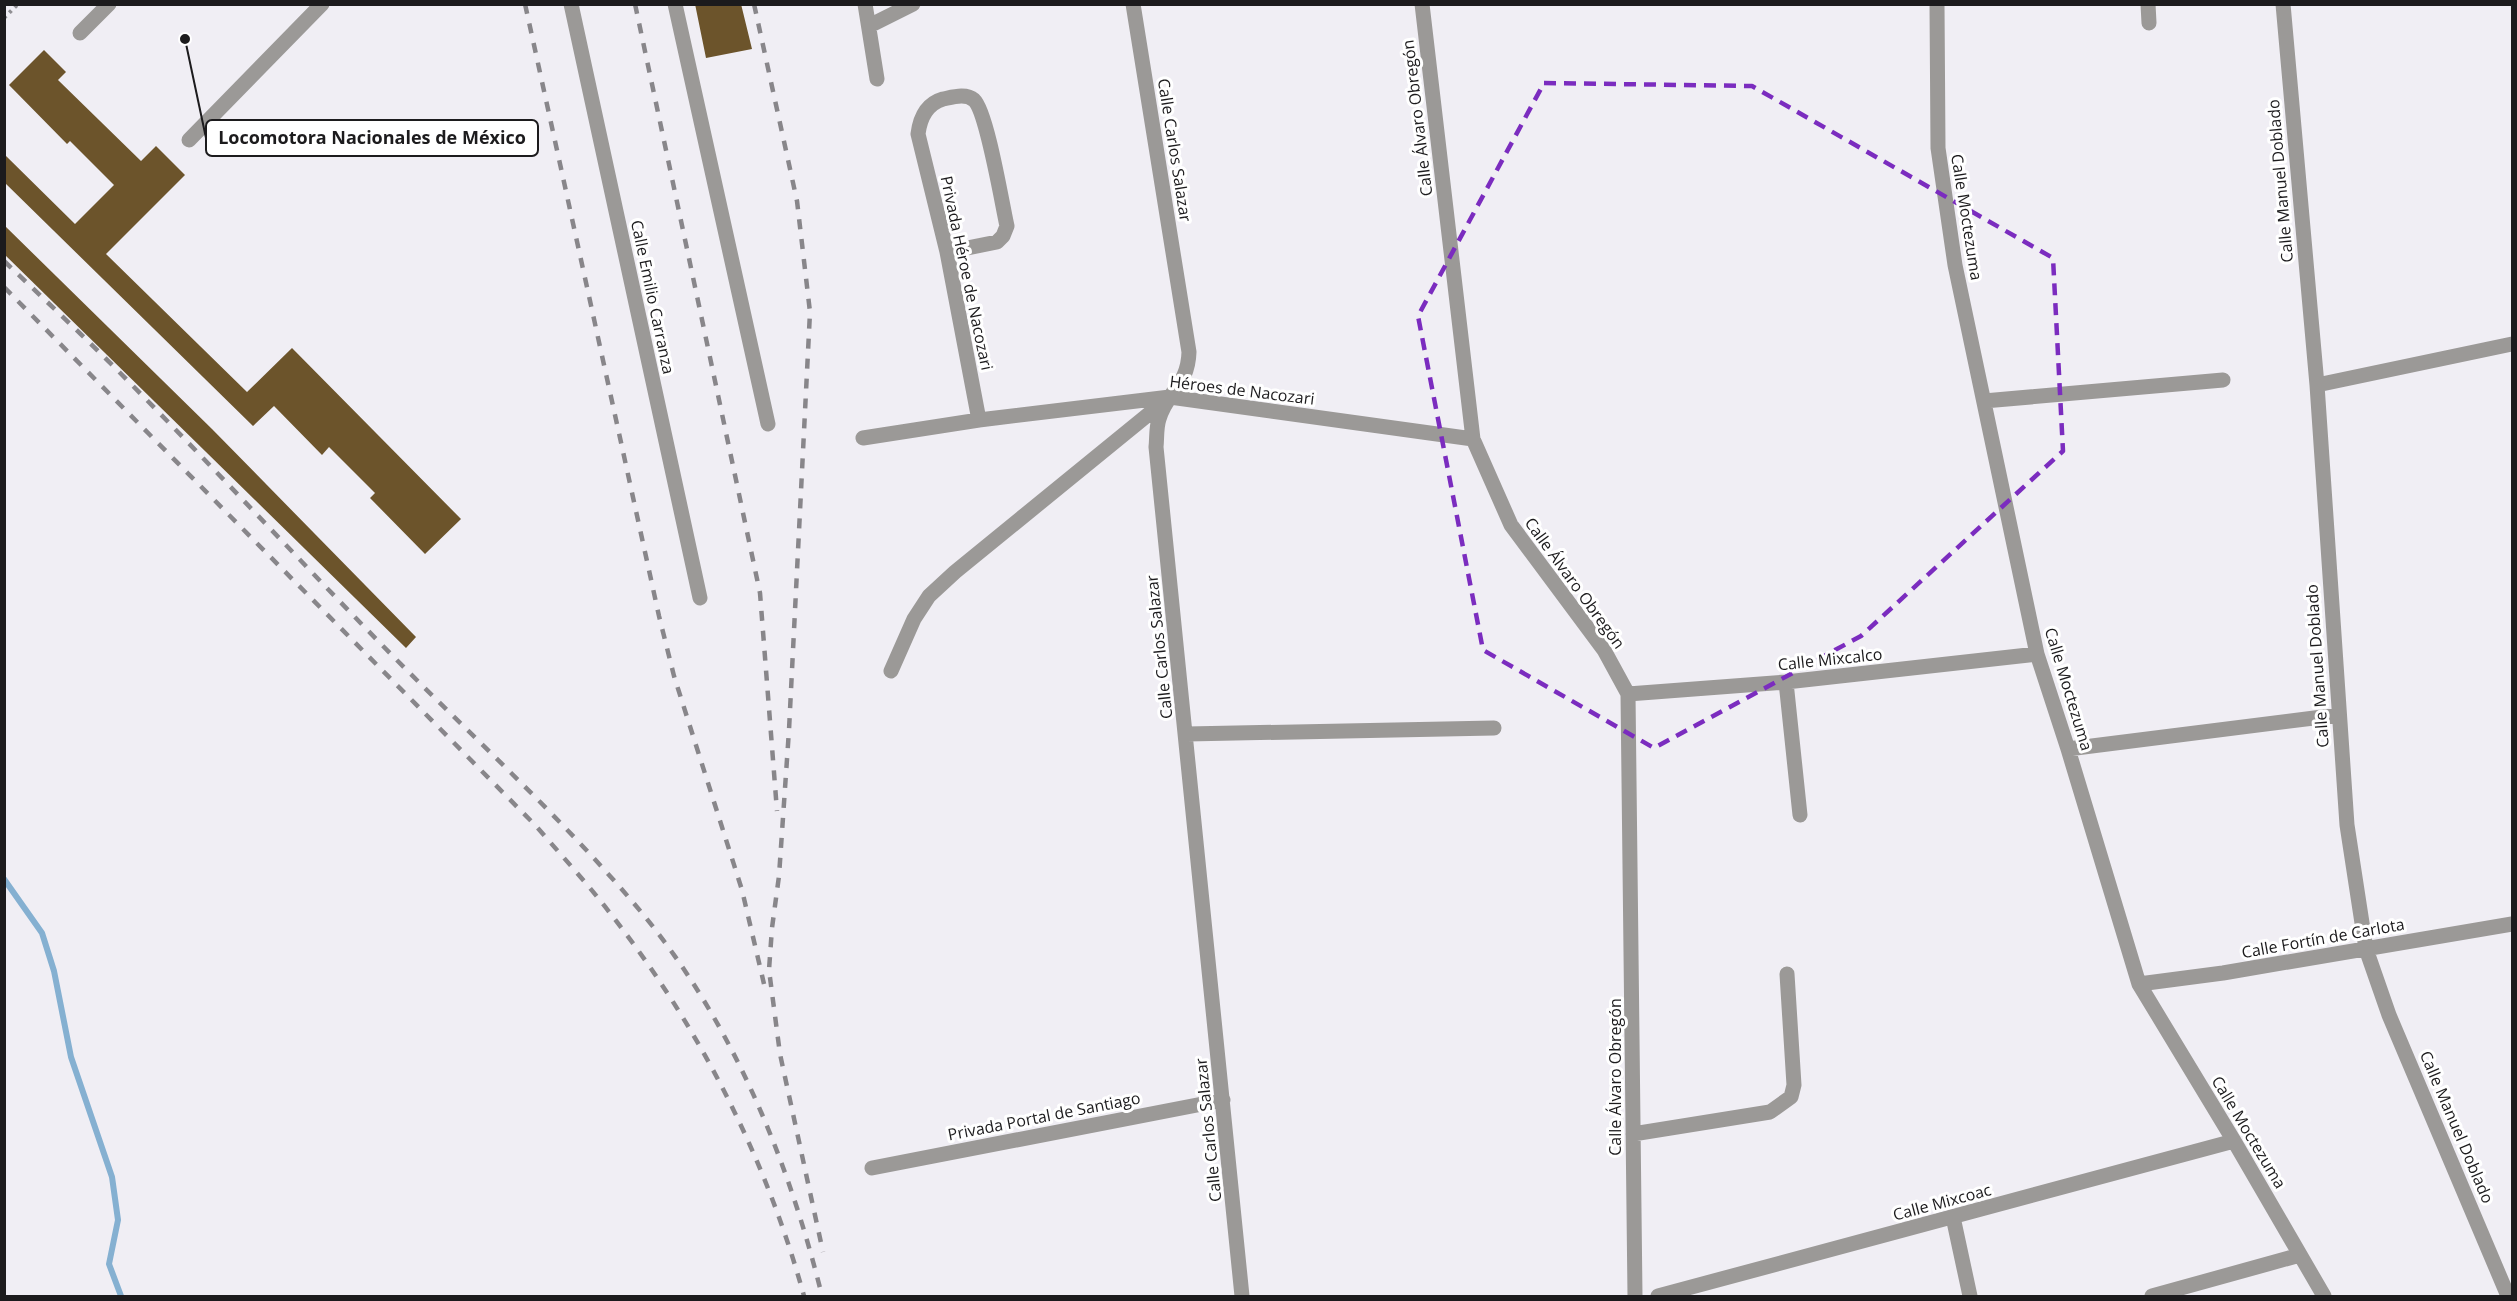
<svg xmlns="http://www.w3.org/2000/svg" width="2517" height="1301" font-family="'Open Sans',sans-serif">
	<rect width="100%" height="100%" fill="#f0eef4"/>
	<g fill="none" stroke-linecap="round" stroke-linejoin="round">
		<path stroke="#85b0d1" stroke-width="6" d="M4,879L42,933L54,971L71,1057L112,1177L118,1220L109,1264L121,1296"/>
	</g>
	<path fill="#6c542b" d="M695,4H741L752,49L706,58Z
		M44,50L66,72L58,80L141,161L156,146L185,175L106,254L247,392L292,348L461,519L425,554L370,498L375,493L329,447L322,455L274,406L253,426L4,182V154L75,224L114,185L70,141L67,144L9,85Z
		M4,225L212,429L416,637L406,648L4,254Z"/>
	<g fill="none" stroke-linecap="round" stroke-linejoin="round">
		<path stroke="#908f93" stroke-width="4" stroke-dasharray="3 4.5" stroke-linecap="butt" d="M4,18L18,4"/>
		<path stroke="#9b9997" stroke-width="15" d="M571,4L700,598
			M675,4L768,424
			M865,4L877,79
			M1133,4L1189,352C1188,386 1167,391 1159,419C1156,428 1157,439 1156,447L1242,1296
			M1422,4L1473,439L1511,525L1604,650L1628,694L1635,1296
			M1937,4L1938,148L1955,265L2037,654L2068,749L2139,984L2234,1141L2324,1296
			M2148,4L2149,23
			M2283,4L2317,385L2347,825L2366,949L2389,1015L2508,1296
			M869,26L913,4
			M80,33L109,4
			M189,140L322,4
			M947,252L997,242L1003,236L1007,226C1002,204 987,112 974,100C966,93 953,97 943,99C926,104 920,118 918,134L947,252L979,420
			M2317,385L2512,344
			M1984,401L2223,380
			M863,438L979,420L1170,397L1473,439
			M891,671L914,619L929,596L955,572L1166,400
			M1786,682L1800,815
			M1628,694L1786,682L2037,654
			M1187,734L1494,728
			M2068,749L2338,715
			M2139,984L2223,973L2512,924
			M1633,1134L1770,1112L1791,1097L1794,1085L1787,974
			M872,1168L1223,1100
			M1953,1217L1970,1296
			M1658,1296L2234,1141
			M2152,1296L2300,1255"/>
		<path stroke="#88868a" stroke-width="4.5" stroke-dasharray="10 10" stroke-linecap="butt" d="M525,4L659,616L674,676L742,890L764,984
			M635,4L760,593L777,811
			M754,4L797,201L810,312L789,730L779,876L772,928L769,970L780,1054L823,1252
			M4,261C46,301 89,341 130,383C215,469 297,558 382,645C465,730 554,810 631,900C728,1012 787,1154 822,1296
			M4,287L536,826C561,855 587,883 610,913C699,1026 766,1158 804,1296"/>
	</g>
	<path fill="none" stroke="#7b2cbf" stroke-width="4.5" stroke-dasharray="12 8" stroke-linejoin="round" d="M1544,83L1752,86L2053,258L2063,451L1861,636L1654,748L1483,650L1418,316Z"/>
	<g text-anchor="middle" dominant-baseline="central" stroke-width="6" stroke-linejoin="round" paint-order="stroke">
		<g font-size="16" fill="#1c1b1d" stroke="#fff">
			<text transform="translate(1417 118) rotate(-97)">Calle Álvaro Obregón</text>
			<text transform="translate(1175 150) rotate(81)">Calle Carlos Salazar</text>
			<text transform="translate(2280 181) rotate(-95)">Calle Manuel Doblado</text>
			<text transform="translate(1967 217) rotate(81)">Calle Moctezuma</text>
			<text transform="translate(967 273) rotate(78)">Privada Héroe de Nacozari</text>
			<text transform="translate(653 297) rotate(78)">Calle Emilio Carranza</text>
			<text transform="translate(1242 390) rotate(7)">Héroes de Nacozari</text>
			<text transform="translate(1575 583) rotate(54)">Calle Álvaro Obregón</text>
			<text transform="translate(1159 647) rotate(-96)">Calle Carlos Salazar</text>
			<text transform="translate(1830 659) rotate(-6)">Calle Mixcalco</text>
			<text transform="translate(2317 666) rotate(-94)">Calle Manuel Doblado</text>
			<text transform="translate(2069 689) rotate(73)">Calle Moctezuma</text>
			<text transform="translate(2323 938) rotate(-10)">Calle Fortín de Carlota</text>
			<text transform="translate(1615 1077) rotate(-90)">Calle Álvaro Obregón</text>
			<text transform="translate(1044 1116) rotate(-11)">Privada Portal de Santiago</text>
			<text transform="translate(2457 1127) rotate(67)">Calle Manuel Doblado</text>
			<text transform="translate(1208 1130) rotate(-96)">Calle Carlos Salazar</text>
			<text transform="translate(2249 1132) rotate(59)">Calle Moctezuma</text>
			<text transform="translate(1942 1202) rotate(-15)">Calle Mixcoac</text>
		</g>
	</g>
	<path fill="none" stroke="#1c1b1d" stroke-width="2" d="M185 39L206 138"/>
	<circle fill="#1c1b1d" stroke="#fff" stroke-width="2" cx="185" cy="39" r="6"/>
	<rect fill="#fff" stroke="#1c1b1d" stroke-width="2" x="206" y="120" width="332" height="36" rx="6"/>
	<g font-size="18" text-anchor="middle" font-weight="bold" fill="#1c1b1d">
		<text x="372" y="144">Locomotora Nacionales de México</text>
	</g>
	<rect width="2517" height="1301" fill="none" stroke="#1c1b1d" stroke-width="12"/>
</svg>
